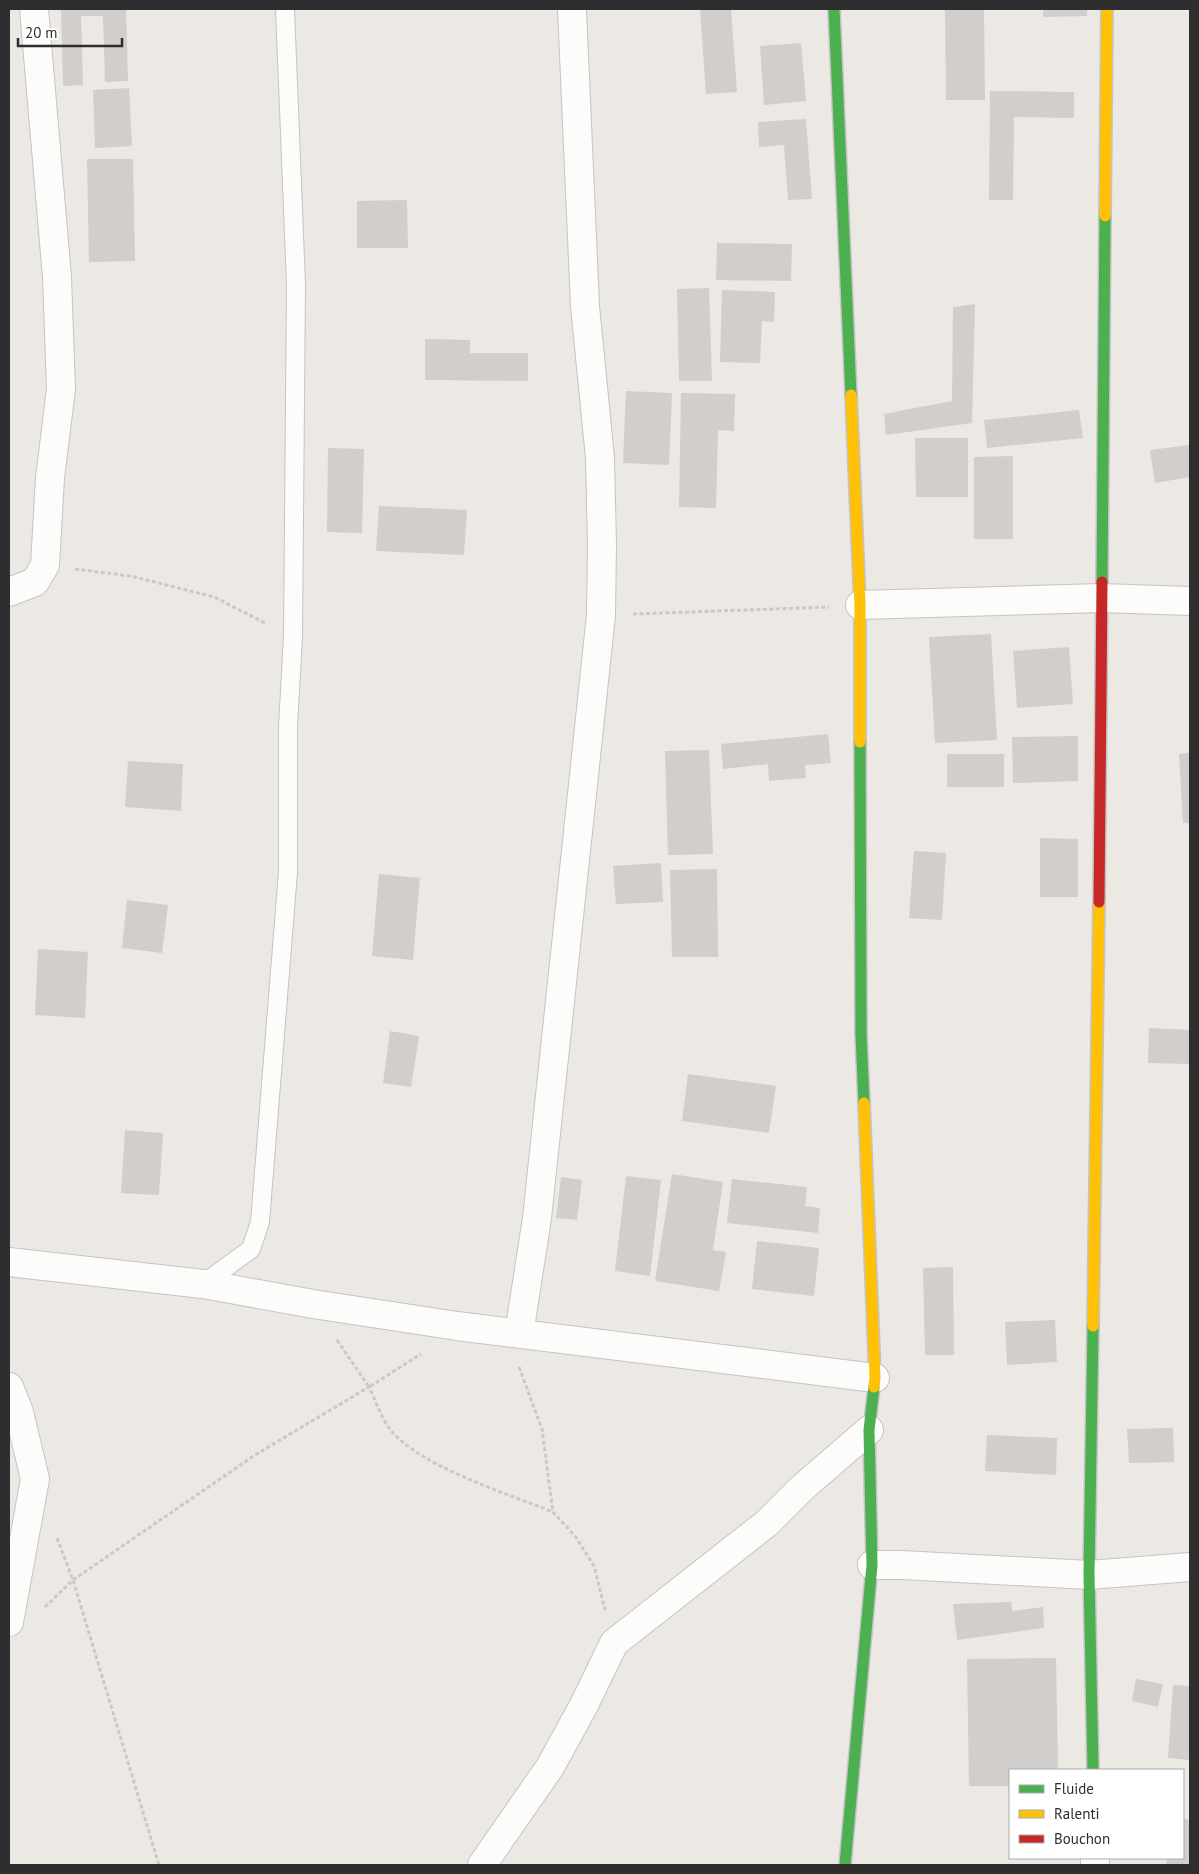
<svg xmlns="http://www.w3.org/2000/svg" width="1199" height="1874" font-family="'PT Sans',sans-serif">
	<rect width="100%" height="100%" fill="#ece8e4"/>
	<path fill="#d1cecb" d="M61,9H126L128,81L105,82L103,16H81L83,85L63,86Z
		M700,9H731L737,92L706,94Z
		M945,9H984L985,100H946Z
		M1043,9H1087V16L1043,17Z
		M801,43L806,101L764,105L760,46Z
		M129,88L132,146L95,148L93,90Z
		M990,91L1074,92V118L1014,117L1013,200H989Z
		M806,119L812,199L788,200L784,145L759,147L758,122Z
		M87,159H133L135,261L89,262Z
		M407,200L408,248H357V201Z
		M717,243L792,244L791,281L716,280Z
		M709,288L712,381H679L677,289Z
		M722,290L775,292L774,322L762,321L760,363L720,362Z
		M975,304L972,423L886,435L884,414L952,401L953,307Z
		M425,339L470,340V353H528V381L425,380Z
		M626,391L672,393L669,465L623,463Z
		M681,393L735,394L734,431L718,430L716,508L679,507Z
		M1079,410L1083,438L987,448L984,420Z
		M915,438H968V497H916Z
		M1189,445L1190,477L1155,483L1150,450Z
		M328,448L364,449L362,533L327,532Z
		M1013,456V539H974V457Z
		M379,506L467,510L464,555L376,551Z
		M991,634L997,740L935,743L929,637Z
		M1069,647L1073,704L1017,708L1013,651Z
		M828,734L831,763L805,765L806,778L769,781L768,764L723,769L721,744Z
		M1078,736V781L1013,783L1012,737Z
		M709,750L713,854L668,855L665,751Z
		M1190,753V823H1183L1179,754Z
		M947,754H1004V787H947Z
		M128,761L183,764L181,811L125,807Z
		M1040,838L1078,839V897H1040Z
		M914,851L946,853L942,920L909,918Z
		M661,863L663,902L616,904L613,866Z
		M717,869L718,957H672L670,870Z
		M379,874L420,878L413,960L372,956Z
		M127,900L168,905L162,953L122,948Z
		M38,949L88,952L85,1018L35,1015Z
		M1149,1028L1190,1030V1064L1148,1063Z
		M390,1031L419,1036L411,1087L383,1083Z
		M688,1074L776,1086L769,1133L682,1121Z
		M125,1130L163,1133L159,1195L121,1193Z
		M672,1174L723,1182L713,1250L726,1252L719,1291L655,1281Z
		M626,1176L661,1180L650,1276L615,1271Z
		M561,1177L582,1180L577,1220L556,1218Z
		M732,1179L807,1187L805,1206L820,1208L818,1233L727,1223Z
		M757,1241L819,1248L814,1296L752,1289Z
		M953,1267L954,1355H925L923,1268Z
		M1055,1320L1057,1362L1007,1365L1005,1322Z
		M1173,1428L1174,1462L1129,1463L1127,1429Z
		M987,1435L1057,1438L1056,1475L985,1471Z
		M1011,1602L1012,1611L1043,1607L1044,1628L957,1640L953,1604Z
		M1056,1658L1058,1770H1010V1786H969L967,1659Z
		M1136,1679L1163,1684L1158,1707L1132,1701Z
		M1173,1685L1190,1686V1760L1168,1758Z
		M1183,1819L1190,1820V1865H1166L1167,1858H1183Z"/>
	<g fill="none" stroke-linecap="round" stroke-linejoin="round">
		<g stroke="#c5c4c5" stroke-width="20">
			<path id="lane" d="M203,1284L251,1249L260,1222L288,872V726L293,637L296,284L285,9"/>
		</g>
		<g stroke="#c5c4c5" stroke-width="30">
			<path id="street" d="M9,592L35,582L45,565L50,478L61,389L57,277L34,9
				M860,605L1101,598L1190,601
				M9,1262L203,1284L313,1304L457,1326L875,1378
				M519,1334L537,1218L601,615L602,545L600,458L585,306L572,9
				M9,1387L19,1412L35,1479L9,1622
				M872,1565H902L1089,1575L1190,1567
				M1095,1858V1865
				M482,1865L550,1767L584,1705L614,1643L767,1523L802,1488L869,1430"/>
		</g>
		<g stroke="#c5c4c5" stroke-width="14">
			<path id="fast" d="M834,9L851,395
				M1102,582L1105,216
				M860,742L861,1034L864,1103
				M1093,1770L1089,1575L1093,1326
				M845,1865L872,1565L869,1430L874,1387"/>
		</g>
		<g stroke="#c5c4c5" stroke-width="14">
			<path id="slow" d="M1105,216L1107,9
				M851,395L860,605V742
				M864,1103L875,1378L874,1387
				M1093,1326L1099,902"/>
		</g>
		<g stroke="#c5c4c5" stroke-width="14">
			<path id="jam" d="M1099,902L1102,582"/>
		</g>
		<path stroke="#c9c9c8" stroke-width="3" stroke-dasharray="4 2.5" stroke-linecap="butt" d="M75,569L131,576L214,597L267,624
			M633,614L829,607
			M337,1340L369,1387L421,1354
			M519,1367L542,1429L553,1512L575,1536L594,1566L605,1610
			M57,1538L73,1580L159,1865
			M45,1607L73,1580L255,1455L369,1387C375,1399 380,1414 387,1425C413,1465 509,1494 553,1512"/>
		<use href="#lane" stroke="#fcfcfb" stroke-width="18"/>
		<use href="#street" stroke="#fcfcfb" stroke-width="28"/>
		<use href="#fast" stroke="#4caf50" stroke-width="11"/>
		<use href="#slow" stroke="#ffc107" stroke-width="11"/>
		<use href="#jam" stroke="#c62828" stroke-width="11"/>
	</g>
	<rect width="1199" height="1874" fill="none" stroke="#2e2e2e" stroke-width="20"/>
	<rect x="1009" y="1769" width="175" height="90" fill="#ffffff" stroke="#ababab"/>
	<rect x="1019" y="1785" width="25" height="8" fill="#4caf50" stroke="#ababab"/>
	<text x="1054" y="1794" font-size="15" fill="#2e2e2e">Fluide</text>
	<rect x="1019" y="1810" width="25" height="8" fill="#ffc107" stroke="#ababab"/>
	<text x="1054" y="1819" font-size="15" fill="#2e2e2e">Ralenti</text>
	<rect x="1019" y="1835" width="25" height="8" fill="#c62828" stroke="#ababab"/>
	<text x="1054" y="1844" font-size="15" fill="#2e2e2e">Bouchon</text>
	<path d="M18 38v8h104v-8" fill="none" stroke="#2e2e2e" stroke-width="2.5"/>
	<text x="25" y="38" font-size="15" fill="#2e2e2e" stroke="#ffffff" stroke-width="4" paint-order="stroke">20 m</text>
</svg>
